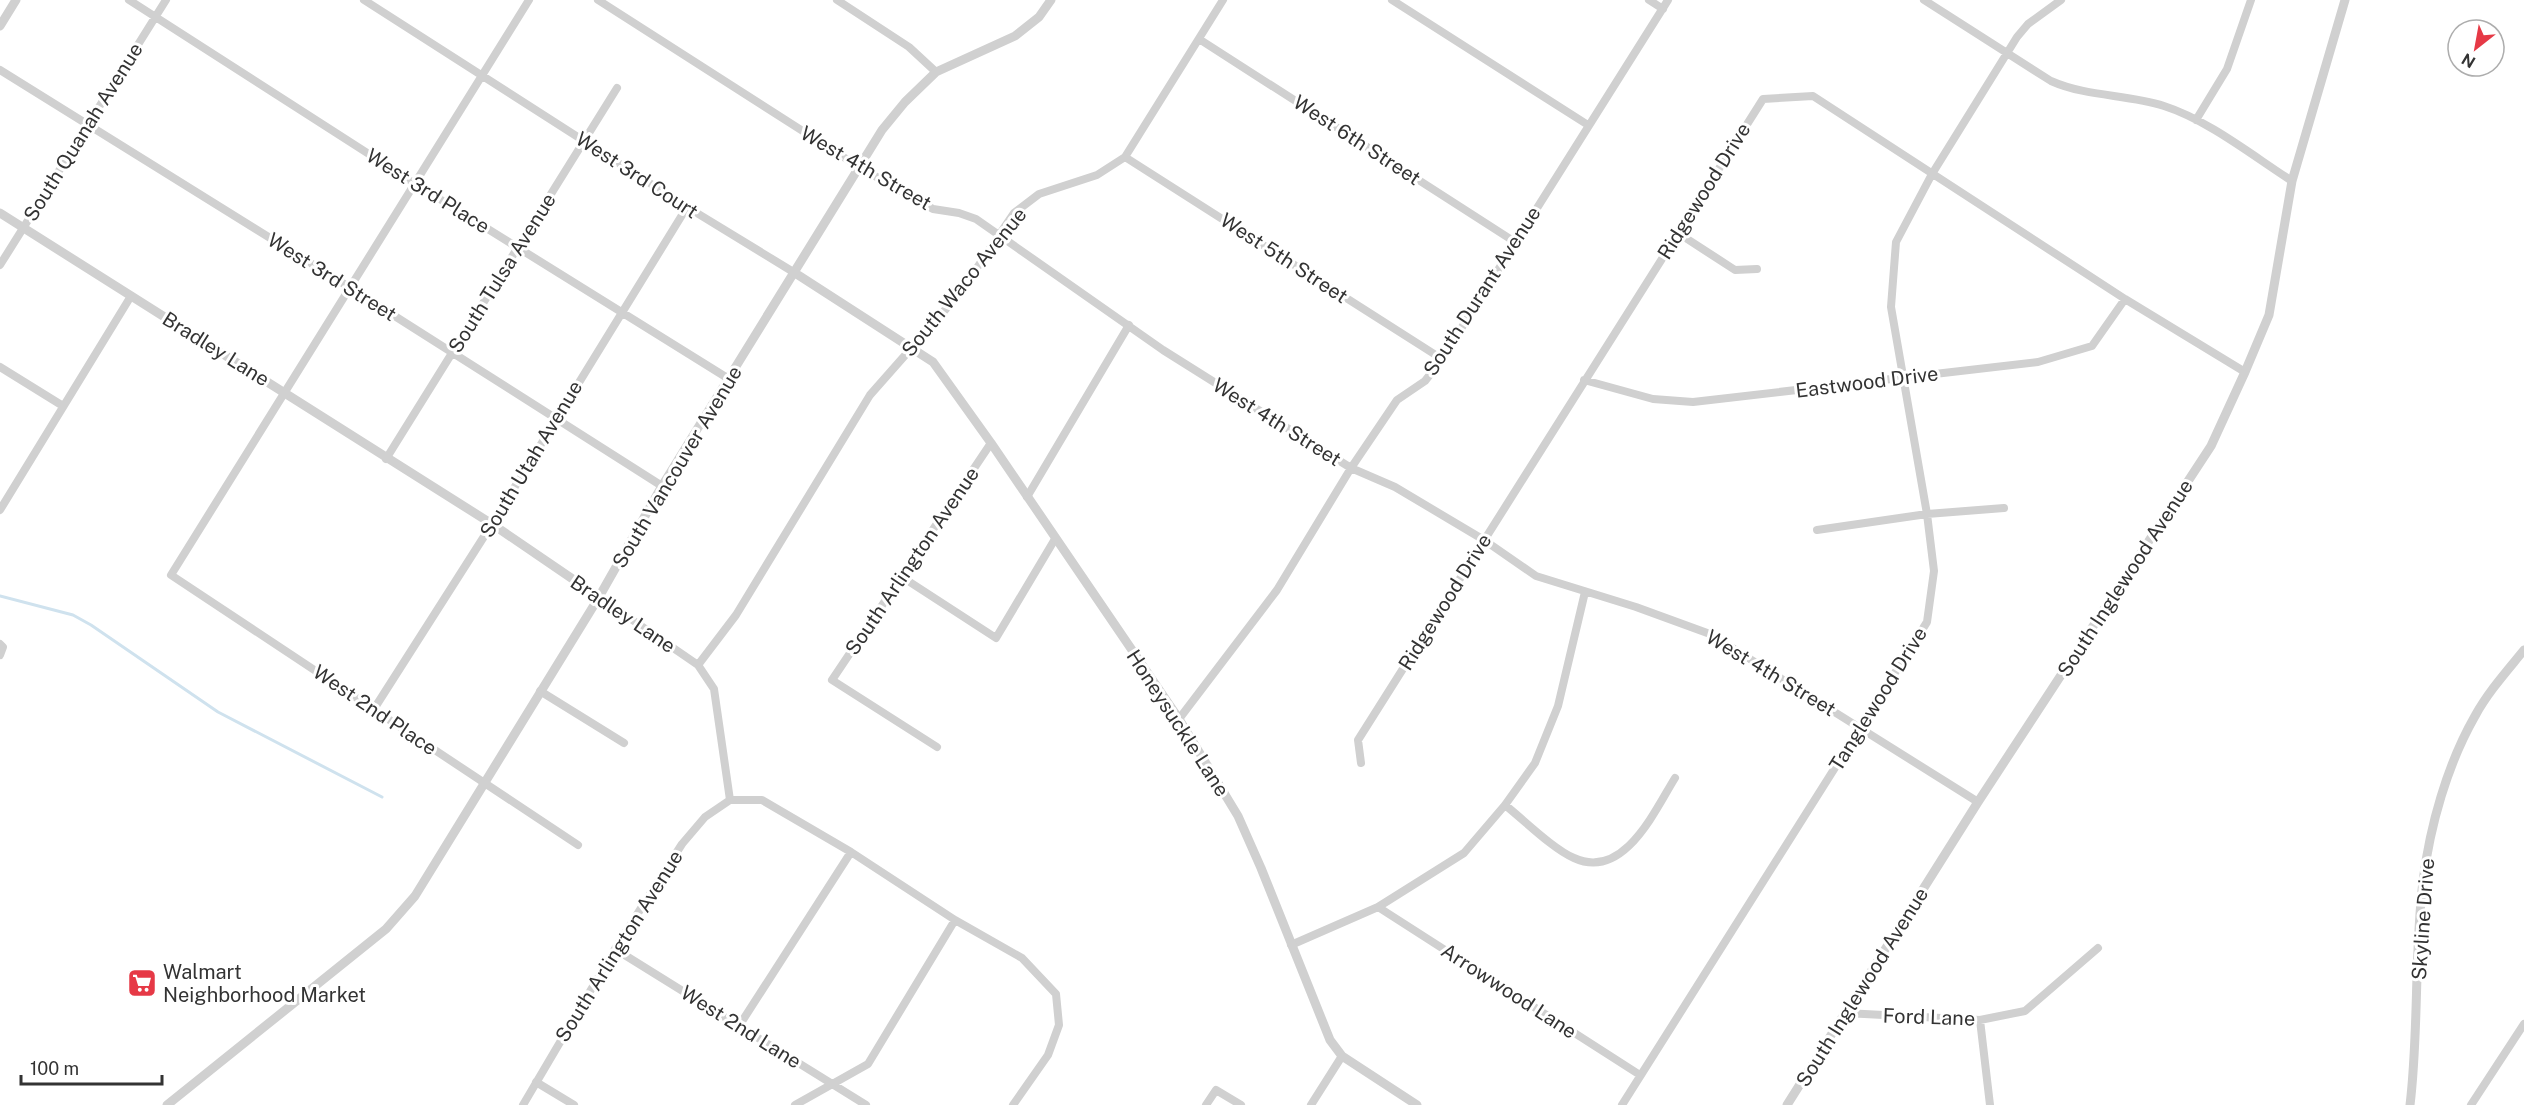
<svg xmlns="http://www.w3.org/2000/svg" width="2524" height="1105" font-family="'Public Sans',sans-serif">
	<rect width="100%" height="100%" fill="#fff"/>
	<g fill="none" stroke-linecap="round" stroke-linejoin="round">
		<path stroke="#cfe2ee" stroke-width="3" d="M0,596L73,615L91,625L218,712L382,797"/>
		<path stroke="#d0d0d0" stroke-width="8" d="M129,0L414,183L729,379
			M364,0L687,207L795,273
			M529,0L171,575L578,845
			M598,0L859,167L933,209L959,213L976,219L1163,350L1351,468L1395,487L1484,540L1536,576L1636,607L1710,634L1978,802
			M837,0L909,47L936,72
			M1392,0L1588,125
			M1649,0L1663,9
			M1924,0L2051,81C2087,97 2127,94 2164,106C2208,120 2253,156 2292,181
			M1199,39L1515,242
			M0,70L349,287L662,486
			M2196,120L2227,69L2251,0
			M1125,157L1442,359
			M1678,233L1735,270L1757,269
			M0,265L166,0
			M0,367L63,406
			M1584,380L1653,399L1693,402L2038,362L2092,346L2125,299
			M386,459L617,88
			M1027,497L1129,325
			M0,510L131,296
			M1817,530L1927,514L2004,508
			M902,577L996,638L1055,539
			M599,597L698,665L714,689L730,800
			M0,644L3,647L0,655
			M698,665L736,615L870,395L960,293L1014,213L1039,194L1097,175L1125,157L1223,0
			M540,691L624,743
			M374,709L492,524L687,207
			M1179,719L1277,590L1351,468L1397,400L1425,381L1442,359L1668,0
			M937,747L832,680L991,443
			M1361,763L1358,740L1763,99L1813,96L2125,299L2245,372
			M730,800H762L851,852L955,920L1022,958L1056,994L1059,1025L1048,1055L1013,1105
			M1505,805C1524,820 1553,849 1574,858C1624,881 1655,810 1675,778
			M1378,907L1640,1075
			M1291,945L1378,907L1464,853L1505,805L1535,763L1558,706L1585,592
			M615,949L866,1105
			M1845,1013L1980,1020L2025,1011L2098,948
			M1980,1020L1990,1105
			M739,1026L851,852
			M536,1082L574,1105
			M523,1105L615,949L682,844L705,817L730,800
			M795,1105L868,1064L955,920
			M1206,1105L1216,1090L1241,1105
			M1311,1105L1342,1056
			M1622,1105L1927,622L1934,571L1927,514L1891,307L1896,242L1932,174L2017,37L2028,24L2061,0
			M2471,1105L2524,1024"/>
		<path stroke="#d0d0d0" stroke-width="9" d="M0,26L16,0
			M0,213L492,524L599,597
			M795,273L933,362L991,443L1179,719L1238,816L1261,868L1330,1040L1342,1056L1417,1105
			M167,1105L386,929L415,896L599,597L662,486L882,130L905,102L936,72L1015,36L1039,17L1051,0
			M1787,1105L1978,802L2211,446L2245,372L2269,315L2292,181L2345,0
			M2410,1105C2419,1031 2414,955 2423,881C2430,826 2447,765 2475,716C2488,692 2507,671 2524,650"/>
	</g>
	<defs>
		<g id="supermarket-square" transform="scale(1.5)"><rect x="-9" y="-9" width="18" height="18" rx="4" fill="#e63946" stroke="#fff"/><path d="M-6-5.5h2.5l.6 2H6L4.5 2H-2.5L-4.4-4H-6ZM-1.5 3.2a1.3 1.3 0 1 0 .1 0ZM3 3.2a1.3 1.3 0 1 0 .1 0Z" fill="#fff"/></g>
	</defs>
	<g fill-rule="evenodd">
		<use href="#supermarket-square" x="142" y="983"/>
	</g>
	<g text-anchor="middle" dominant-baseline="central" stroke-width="6" stroke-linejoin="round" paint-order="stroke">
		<g font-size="20" fill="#333" stroke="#fff">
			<text transform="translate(83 132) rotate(-58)">South Quanah Avenue</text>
			<text transform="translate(1357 140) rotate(33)">West 6th Street</text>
			<text transform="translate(866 168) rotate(30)">West 4th Street</text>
			<text transform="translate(637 175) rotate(33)">West 3rd Court</text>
			<text transform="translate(428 191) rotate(32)">West 3rd Place</text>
			<text transform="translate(1704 191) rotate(-58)">Ridgewood Drive</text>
			<text transform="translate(1284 258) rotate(33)">West 5th Street</text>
			<text transform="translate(502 273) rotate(-58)">South Tulsa Avenue</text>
			<text transform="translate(332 277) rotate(32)">West 3rd Street</text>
			<text transform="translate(964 282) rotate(-51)">South Waco Avenue</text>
			<text transform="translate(1482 291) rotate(-57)">South Durant Avenue</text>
			<text transform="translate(216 349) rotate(32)">Bradley Lane</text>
			<text transform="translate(1867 382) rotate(-7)">Eastwood Drive</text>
			<text transform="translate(1277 422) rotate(32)">West 4th Street</text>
			<text transform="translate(531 459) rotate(-59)">South Utah Avenue</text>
			<text transform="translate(677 467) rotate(-59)">South Vancouver Avenue</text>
			<text transform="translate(912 561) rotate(-56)">South Arlington Avenue</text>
			<text transform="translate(2125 578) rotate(-57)">South Inglewood Avenue</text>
			<text transform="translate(1445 602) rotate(-58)">Ridgewood Drive</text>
			<text transform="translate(623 614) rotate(34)">Bradley Lane</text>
			<text transform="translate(1771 673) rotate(31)">West 4th Street</text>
			<text transform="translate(1878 699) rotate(-58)">Tanglewood Drive</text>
			<text transform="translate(375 710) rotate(34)">West 2nd Place</text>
			<text transform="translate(1178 723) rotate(57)">Honeysuckle Lane</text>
			<text transform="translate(2423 919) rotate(-86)">Skyline Drive</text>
			<text transform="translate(619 946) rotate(-58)">South Arlington Avenue</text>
			<text transform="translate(1862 987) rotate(-58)">South Inglewood Avenue</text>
			<text transform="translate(1509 991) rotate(33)">Arrowwood Lane</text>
			<text transform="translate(1929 1017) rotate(2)">Ford Lane</text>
			<text transform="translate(741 1027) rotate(32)">West 2nd Lane</text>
		</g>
		<g font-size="20" fill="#333" stroke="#fff" text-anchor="start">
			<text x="163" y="972">Walmart<tspan x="163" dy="23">Neighborhood Market</tspan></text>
		</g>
	</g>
	<g transform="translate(2476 48) rotate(211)"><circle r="28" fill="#ffffff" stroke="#adadad" stroke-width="1.5"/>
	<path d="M0-4.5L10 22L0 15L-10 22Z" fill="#e63946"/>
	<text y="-9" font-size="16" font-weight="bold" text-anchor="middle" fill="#333333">N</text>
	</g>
	<path d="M21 1075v9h141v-9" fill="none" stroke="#333333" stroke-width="3"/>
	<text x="30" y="1075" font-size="18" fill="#333333" stroke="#ffffff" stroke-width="4.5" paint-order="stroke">100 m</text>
</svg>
